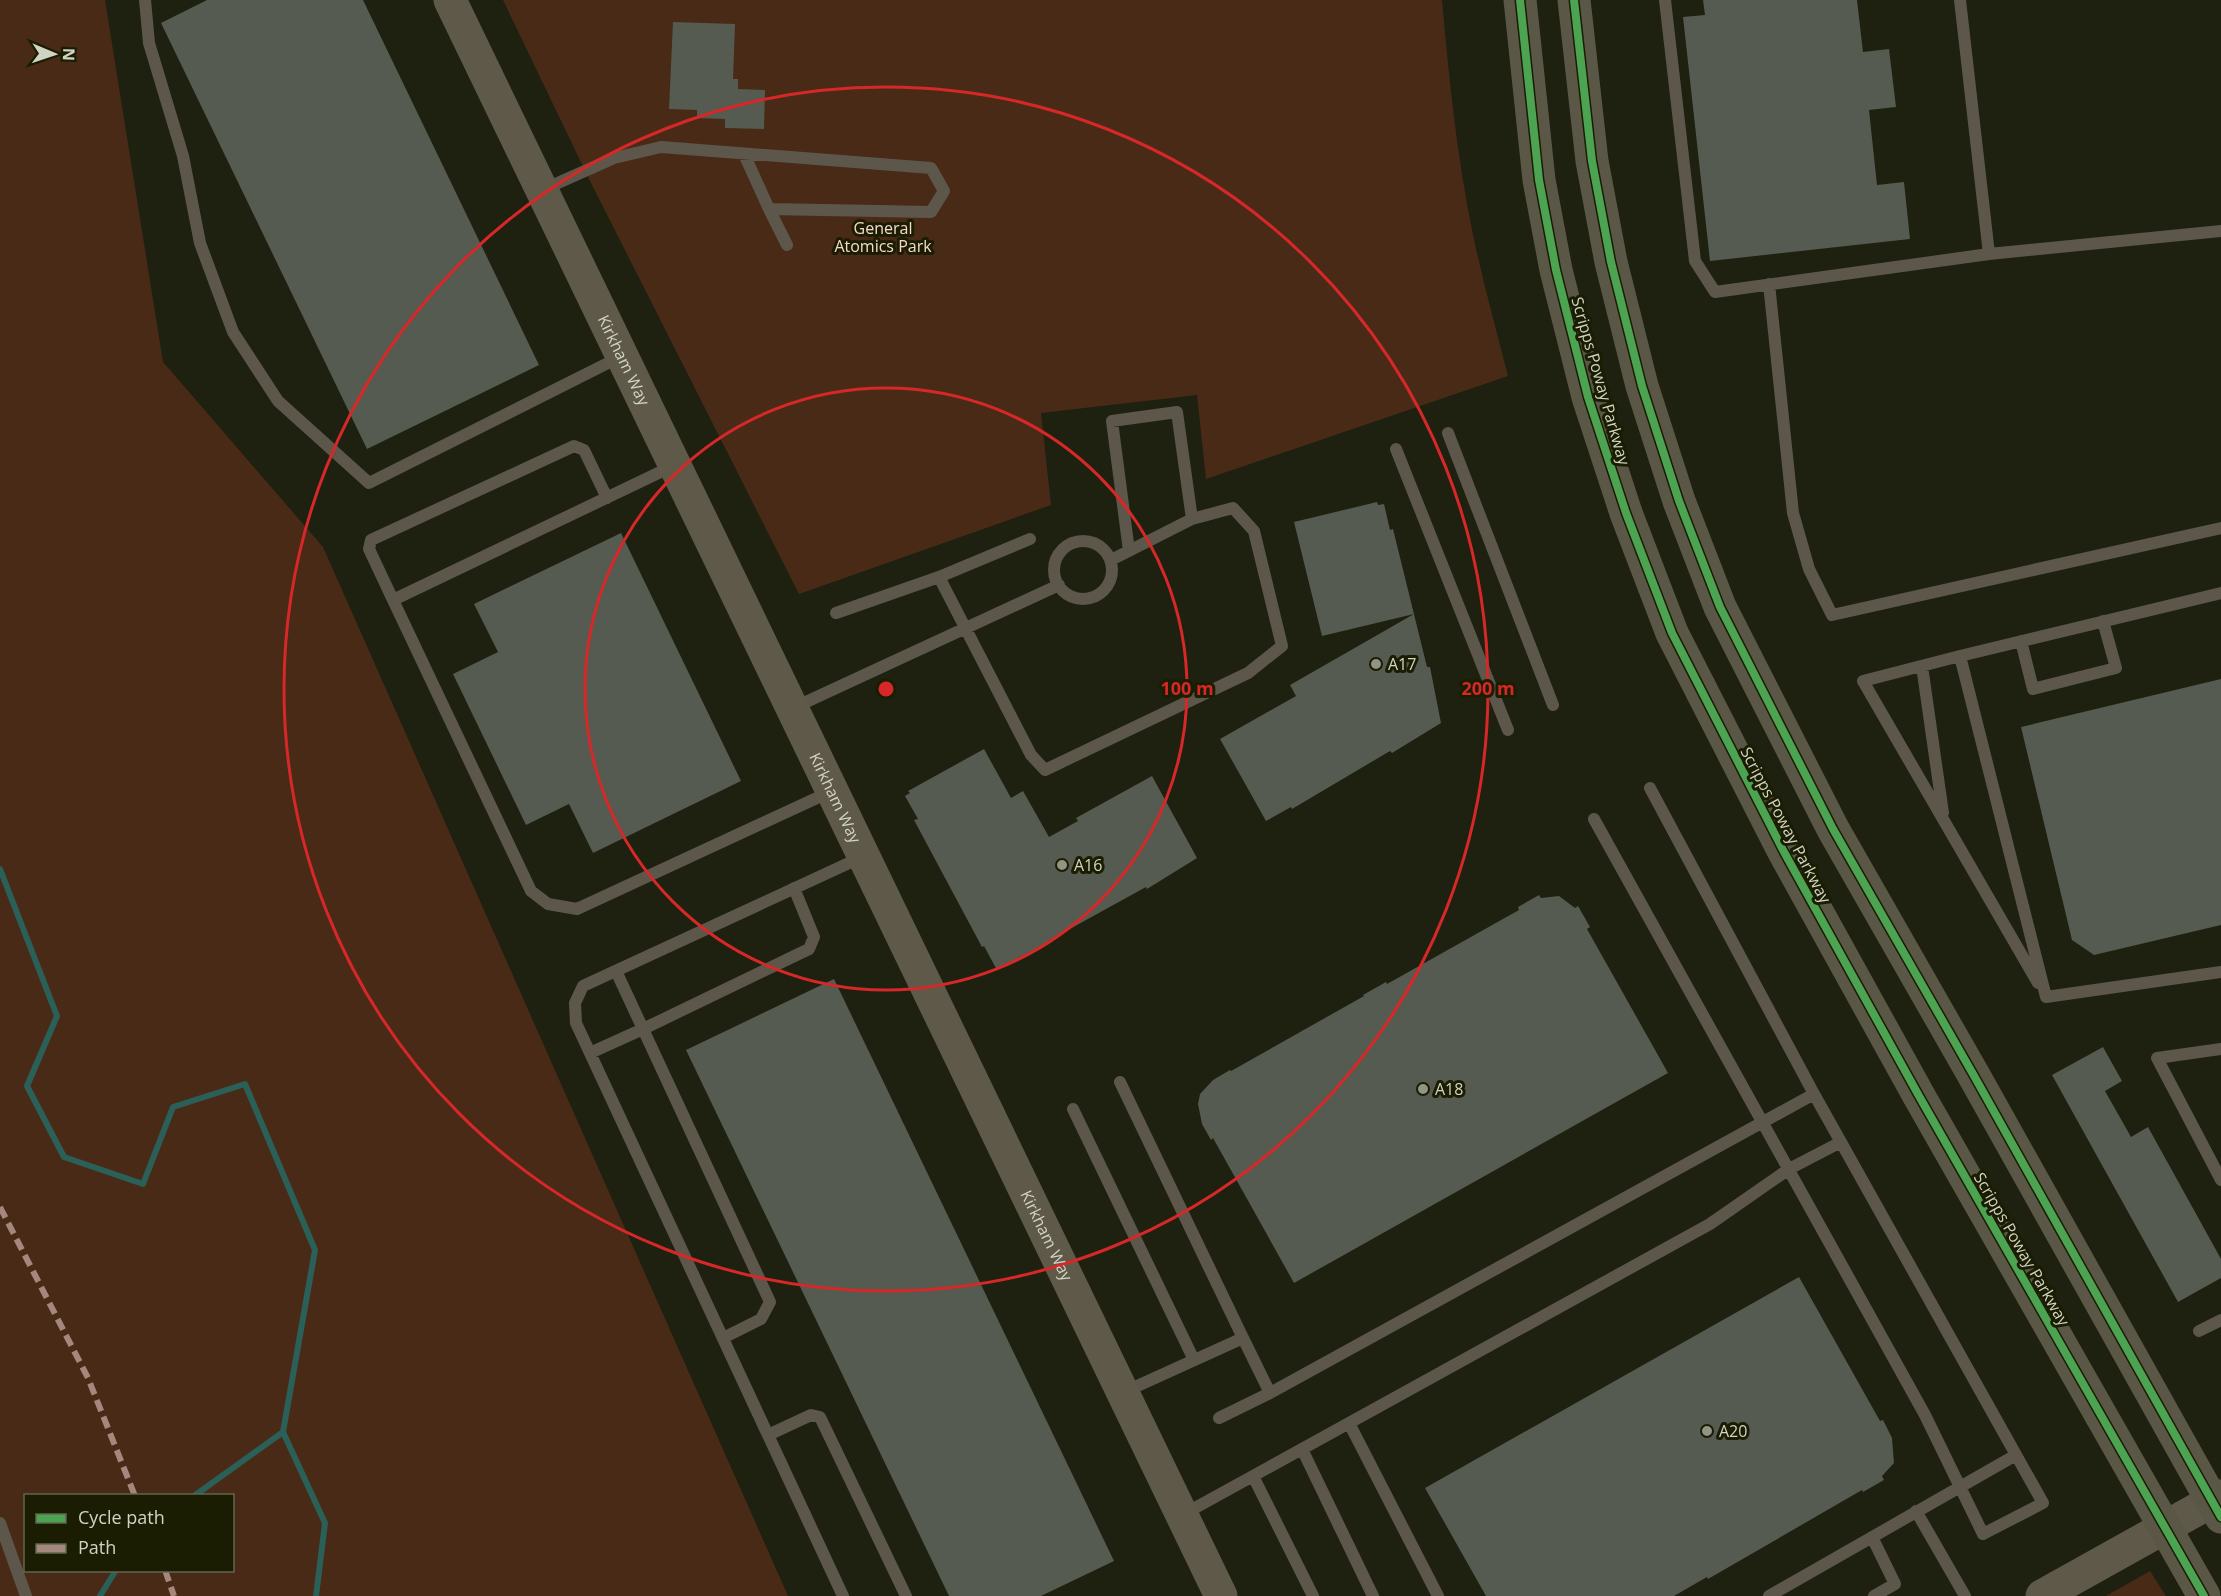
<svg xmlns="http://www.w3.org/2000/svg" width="2221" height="1596" font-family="'Open Sans',sans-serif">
	<rect width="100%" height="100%" fill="#1e2010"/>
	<path fill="#492a17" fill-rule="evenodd" d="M0,0H105L163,362L323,547L788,1596H0ZM26,1496H232V1570H26Z
		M503,0H1442C1449,79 1457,157 1473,235C1483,282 1496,329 1508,376L1206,479L1197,395L1041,413L1051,505L799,594L589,179Z
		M2150,1571L2166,1596H2106Z"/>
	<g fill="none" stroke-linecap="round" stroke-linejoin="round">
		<path stroke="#2a6058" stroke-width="6" d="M0,869L57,1016L27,1086L64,1157L143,1184L173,1107L245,1084L315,1250L283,1432L325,1523L316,1596
			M194,1496L283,1432
			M100,1596L116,1570"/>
	</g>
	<path fill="#555b50" d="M207,0H363L539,365L367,449L161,23Z
		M1703,0H1857L1863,52L1889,49L1896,107L1869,110L1877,185L1904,182L1910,239L1710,261L1683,17L1705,15Z
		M673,22L735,24L733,79H738V89L765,90L764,129L725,128V119L697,118V110L669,109Z
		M1377,502L1378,505L1384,504L1390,530L1393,529L1427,667H1430L1441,723L1392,753L1390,751L1292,809L1291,807L1266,821L1220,739L1296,696L1290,685L1414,614L1322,636L1294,522Z
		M621,533L741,781L593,853L569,804L526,825L453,674L498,652L474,604Z
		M2221,679V925L2094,955L2072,940L2021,727Z
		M984,749L1011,798L1023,791L1049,837L1078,821L1076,818L1152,776L1197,858L1147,889L1146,887L1048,941L1049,943L1023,958L1022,956L997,970L984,946L982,947L914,820L918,819L905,796L910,793L908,791Z
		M1539,895L1541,898L1559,896L1575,908L1578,906L1590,927L1587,929L1668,1073L1294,1283L1213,1138L1211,1140L1202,1124L1198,1104L1200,1094L1213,1080L1230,1070L1231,1071L1364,996L1363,995L1386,982L1387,984L1519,910L1518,907Z
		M834,979L1114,1561L1041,1596H949L686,1050Z
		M2103,1047L2122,1081L2105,1091L2131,1137L2148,1127L2221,1259V1278L2178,1302L2052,1075Z
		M1799,1277L1880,1421L1883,1420L1892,1438L1894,1463L1882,1476L1884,1480L1863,1492L1862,1490L1708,1579L1707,1577L1674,1596H1486L1425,1488Z"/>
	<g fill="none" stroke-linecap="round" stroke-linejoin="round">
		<path stroke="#5d574b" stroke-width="12" d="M145,0L149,43L183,156L200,243L233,332L278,401L369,483L620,357
			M1665,0L1695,261L1715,292L1989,254
			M1960,0L1989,254L2221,231
			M542,190L614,158L661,147L931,168L944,191L931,212L769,209L744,154
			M769,209L787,245
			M1769,284L1793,513L1809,569L1832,615L2221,528
			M1448,433L1553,705
			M1396,449L1508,730
			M673,466L393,600L531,891L548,904L577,909L832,791
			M1030,539L939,577L1031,755L1045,770L1248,673L1282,646L1254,531L1233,508L1192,519
			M1054 570a29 29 0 1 1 58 0a29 29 0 1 1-58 0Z
			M1111,560L1192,519L1177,412L1112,421L1129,551
			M2221,593L1960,656L2046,997L2221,972
			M393,600L369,549L371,540L574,446L584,450L607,498
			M836,613L939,577
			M2021,641L2033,689L2116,668L2103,621
			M1960,656L1863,681L2038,983
			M1922,666L1943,813
			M793,708L1059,585
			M1594,819L1925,1415L1983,1534L2043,1503L1814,1094
			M616,971L643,1029L809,949L814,937L794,888
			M2221,1049L2157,1058L2221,1180
			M590,1053L643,1029L770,1302L761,1319L723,1338
			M1120,1082L1243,1338L1124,1392
			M1073,1109L1194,1360
			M2199,1331L2221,1320
			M1270,1393L1814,1094L1650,788
			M1219,1418L1270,1393L1243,1338
			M1349,1423L1438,1596
			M768,1435L811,1415L820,1417L906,1596
			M1302,1449L1373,1596
			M1253,1476L1313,1596
			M1916,1511L1965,1596
			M1184,1514L1710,1224L1789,1169L1841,1142
			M0,1523L26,1596
			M1872,1537L1895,1584L1874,1596
			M843,1596L576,1023L575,1003L583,986L862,857
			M1769,1596L2016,1455"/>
		<g stroke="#5f594a" stroke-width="33">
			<path id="s1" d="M450,0L1221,1596"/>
			<path d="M2042,1596L2221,1496"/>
		</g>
		<path stroke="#5b5746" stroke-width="33" d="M1520,0L1539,180L1556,270L1588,397L1626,513L1672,633L1784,852L1919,1096L2204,1596
			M1574,0L1592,161L1611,262L1642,386L1679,501L1720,607L1833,829L1973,1074L2221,1517"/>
		<path stroke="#a5887d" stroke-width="6" stroke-dasharray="12 6" stroke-linecap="butt" d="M0,1207L88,1378L135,1496
			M165,1570L174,1596"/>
		<g stroke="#1a1d02" stroke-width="11">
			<path id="cycleway" d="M1520,0L1539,180L1556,270L1588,397L1626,513L1672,633L1784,852L1919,1096L2204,1596
				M1574,0L1592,161L1611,262L1642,386L1679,501L1720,607L1833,829L1973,1074L2221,1517"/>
		</g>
		<use href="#cycleway" stroke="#4ca352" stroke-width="8"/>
	</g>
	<g fill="none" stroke="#d62828" stroke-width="3">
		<circle cx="886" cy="689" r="301"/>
		<circle cx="886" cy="689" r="602"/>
	</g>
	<g fill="#929584" stroke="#1a1d02" stroke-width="2">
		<circle cx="1376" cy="664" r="6"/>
		<circle cx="1062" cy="865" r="6"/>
		<circle cx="1423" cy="1089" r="6"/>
		<circle cx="1707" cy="1431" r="6"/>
	</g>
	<g text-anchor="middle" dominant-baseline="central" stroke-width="6" stroke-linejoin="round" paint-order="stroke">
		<g font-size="16" fill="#f5d8cb" stroke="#1a1d02">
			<text x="883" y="228">General<tspan x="883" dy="18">Atomics Park</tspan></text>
		</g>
		<g font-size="16" fill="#d1d4c3" stroke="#1a1d02">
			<text stroke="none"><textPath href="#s1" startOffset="400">Kirkham Way</textPath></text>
			<text transform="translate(1601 381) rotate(74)">Scripps Poway Parkway</text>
			<text stroke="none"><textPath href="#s1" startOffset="886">Kirkham Way</textPath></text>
			<text transform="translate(1786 825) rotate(62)">Scripps Poway Parkway</text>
			<text stroke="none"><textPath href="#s1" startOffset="1372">Kirkham Way</textPath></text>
			<text transform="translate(2022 1249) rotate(60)">Scripps Poway Parkway</text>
		</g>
		<g font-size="16" fill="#d1d4c3" stroke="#1a1d02" text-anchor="start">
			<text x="1388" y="664">A17</text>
			<text x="1074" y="865">A16</text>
			<text x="1435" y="1089">A18</text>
			<text x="1719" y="1431">A20</text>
		</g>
	</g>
	<circle cx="886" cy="689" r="9" fill="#d62828" stroke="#1a1d02" stroke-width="3"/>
	<g font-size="18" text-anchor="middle" font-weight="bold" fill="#d62828" stroke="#1a1d02" stroke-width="6" stroke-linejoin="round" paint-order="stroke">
		<text x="1187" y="695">100 m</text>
		<text x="1488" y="695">200 m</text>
	</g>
	<rect x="24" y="1494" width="210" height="78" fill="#1a1d02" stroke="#63664f" stroke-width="1.5"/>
	<rect x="36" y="1514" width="30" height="9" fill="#4ca352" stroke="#63664f" stroke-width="1.5"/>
	<text x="78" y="1524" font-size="18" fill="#d1d4c3">Cycle path</text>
	<rect x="36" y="1544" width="30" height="9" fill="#a5887d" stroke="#63664f" stroke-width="1.5"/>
	<text x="78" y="1554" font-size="18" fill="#d1d4c3">Path</text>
	<g transform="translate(54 54) rotate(92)" stroke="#1a1d02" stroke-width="4.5" paint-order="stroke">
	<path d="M0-4.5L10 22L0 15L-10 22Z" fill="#d1d4c3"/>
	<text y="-9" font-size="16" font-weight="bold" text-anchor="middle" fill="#d1d4c3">N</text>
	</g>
</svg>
